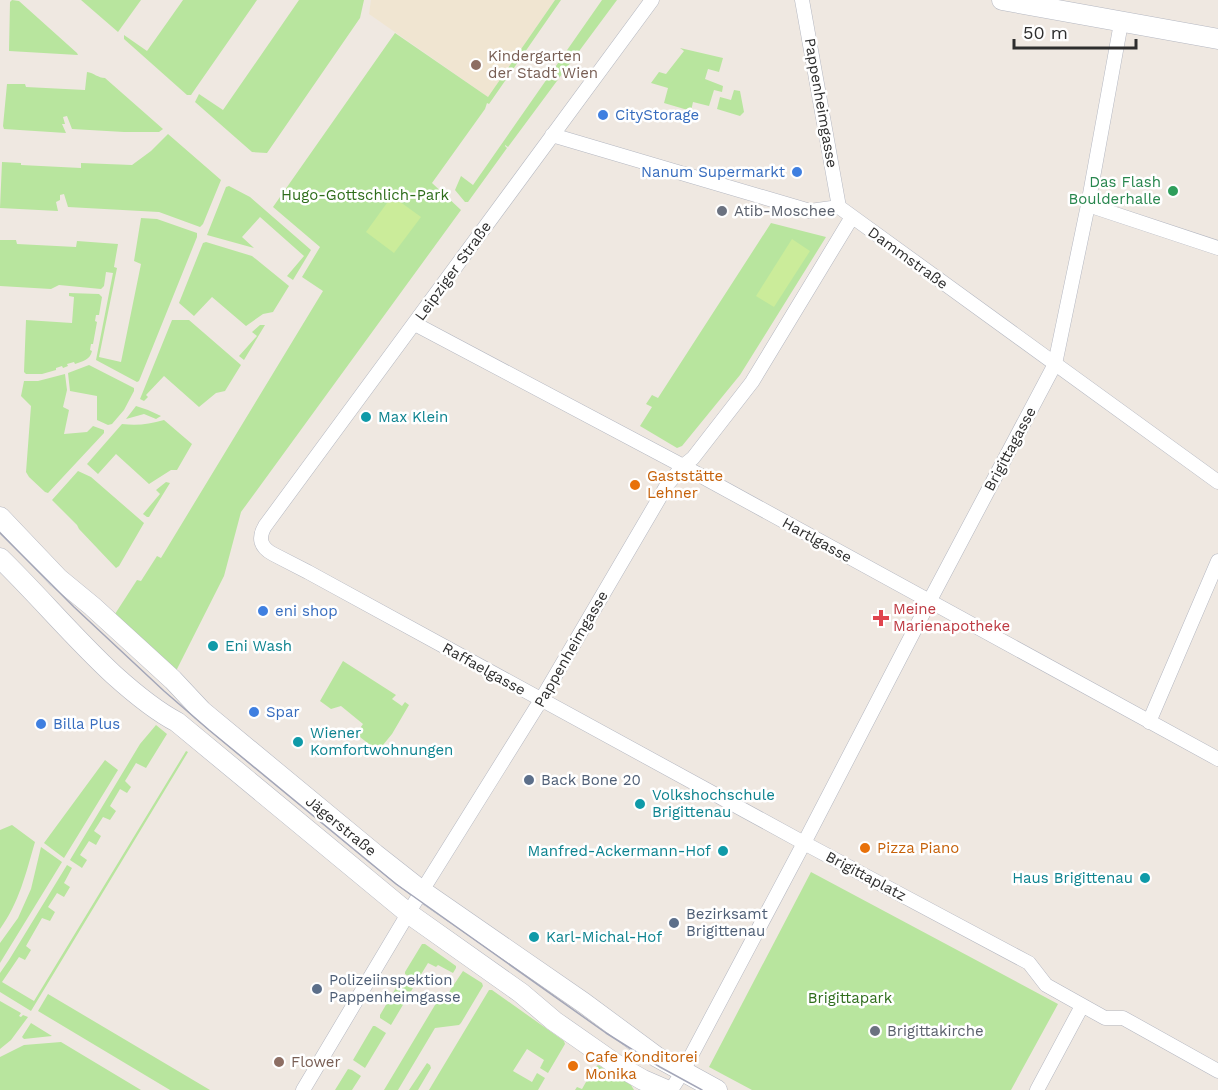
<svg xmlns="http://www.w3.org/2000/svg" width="1218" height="1090" font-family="'Work Sans',sans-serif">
	<rect width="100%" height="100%" fill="#efe8e1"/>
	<path fill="#f0e5d1" d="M371,0H555L488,97L369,14Z"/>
	<path fill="#b8e59e" d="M12,0L19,1L77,53L78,55L9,51L10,2Z
		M81,0H141L118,32Z
		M183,0H257L191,95H187L124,39V35L147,51Z
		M299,0H364L360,18L267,153L252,152L195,102L199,94L223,110Z
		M555,0H561L489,104L487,103L485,109L432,183L461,210L241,512L224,576L176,671L115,614L137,580L141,581L157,556L161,558L323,291L302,277L320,247L273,207L395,33L488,97Z
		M602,0H617L508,147L505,145V146L507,148L468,202H465L455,190L461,176L473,185Z
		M680,48L723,58L719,72L708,69L705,79L723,86L722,92L714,90L709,106L693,102L691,111L664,103L668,88L651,83L659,72L666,74L684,51Z
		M87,72C94,73 98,78 105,78L163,129L159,132H124L72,129L67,116L63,117L65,124H62L66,133L4,129L3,126L7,84H25L26,87L85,90Z
		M734,90L740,91L744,112L740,116L717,109L720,97L731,100Z
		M168,134L221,180L203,224L200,227L159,212L68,207L64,194L60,195V200L56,202L58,211L0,208L2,162L21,163V165L81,168V163L132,165L151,151Z
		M229,186L250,197L311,250L293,280L287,276L304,256L260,217L242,237L254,248L207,235L226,187Z
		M141,218L157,219L197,233V237L139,381L137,382L96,360L113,273L106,272L104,286L101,289L59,285L51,289L0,286V240H16L17,244L76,247L77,241L118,244L114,267L117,268L99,357L121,362L141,264L134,261Z
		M771,223L826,237L740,375L682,446L677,448L640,426L652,407L646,404L652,395L658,398Z
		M206,242L252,256L289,286L273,312L263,314L246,326L212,297L194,316L179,303L203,243Z
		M69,293L99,294L102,297L99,315H96L95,321L97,322L93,344H91L90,350L92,351C90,360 83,361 75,364L74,362L67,364L68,366L63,368L62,366L56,368V370L42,374H26L24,372L26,320L72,323L74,297L69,296Z
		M172,320H189L241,365L225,391L216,393L199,407L164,376L146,395L148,397L144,401L140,399Z
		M260,325H265L244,360L239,356L257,336L252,332Z
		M89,365L134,388V391L124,410L112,424L108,425L97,420V396L70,391L68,373Z
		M65,374L67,390L63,407L69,410L64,434L87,432L93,426L104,430V433L48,493L45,492L29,477L26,472L31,406L21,396L24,381H38Z
		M136,406L148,410L161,416L156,419L144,414L126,419Z
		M164,420L192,444L177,470H171L149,484L116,454L98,474L87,464L122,424C138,426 149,424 164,420Z
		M78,471L91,477L144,523L119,566L116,568L79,529L77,525L52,500Z
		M166,482L170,483L149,517H147L143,514L160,494L156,490Z
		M343,661L396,695L392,699L402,706L405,702L409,705L392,734L378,751L356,734L363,724L341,706L331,709L320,701Z
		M156,725L167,734L146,768L136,763L125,781L131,787L127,793L120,789L110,806L116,811L110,820L103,817L94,831L101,836L96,845L89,841L80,855L87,860L82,868L70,860L140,744Z
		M186,751L188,752L31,1011L0,992V973L9,960L67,865L72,868L64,883L70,887L64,897L57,893L48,907L55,912L50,921L42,918L26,946L31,950L25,960L19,957L2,982L34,1001Z
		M105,760L118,770L64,858L44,843Z
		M12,825L35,842C26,873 19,903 0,929V830Z
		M41,847L62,862L0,963V943L18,918L31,889Z
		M811,872L1058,1004L1011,1090H752L709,1067Z
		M422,944H425L456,966V968L453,973L438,965L436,967L428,963L417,981L405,974V972Z
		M463,971L482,983L483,986L461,1023L459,1025L435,1028L398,1090H384L441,995L445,998Z
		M400,981L413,988L391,1025L380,1018V1015Z
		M489,990H492L564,1041L565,1044L548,1073L540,1068L544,1060L527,1049L513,1071L532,1082L537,1073L545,1078L538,1090H429Z
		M48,994L210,1090H170L38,1011Z
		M0,1001L21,1013L19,1016L21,1017L23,1015L28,1017L11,1040L0,1049Z
		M31,1023L52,1036L24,1039L22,1037Z
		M373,1026H375L386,1033L365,1068L353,1060Z
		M61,1042L141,1090H0V1057L24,1045Z
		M427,1063L430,1065L431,1068L418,1090H409Z
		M598,1065L631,1085L634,1090H575L577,1087L582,1089L594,1068Z
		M348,1069L352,1070L361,1076L352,1090H335Z"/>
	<path fill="#cbec9a" d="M392,196L421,217L394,253L366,232Z
		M792,239L810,251L774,307L756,296Z"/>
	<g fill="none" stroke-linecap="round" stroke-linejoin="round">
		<g stroke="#b4b7c1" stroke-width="15">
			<path id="street" d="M652,0C523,175 395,351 265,526C258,538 260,547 273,554L308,572L804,843L1029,963L1046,985L1105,1018H1123L1218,1071
				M802,0L839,207
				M552,135L810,211L839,207L1218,482
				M1088,205L1218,248
				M415,324L683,466L1218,759
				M1149,722L1218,561
				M303,1090L415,902L541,700L667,485L683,466L693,458L752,382L852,217
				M671,1090L683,1071L804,843L929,602L1055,364L1088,205L1121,23
				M1037,1090L1082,1006"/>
		</g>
		<g stroke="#b4b7c1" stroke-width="21">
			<path id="secondary" d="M1002,0L1218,39
				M0,517L58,578L92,606L173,680L202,711L375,854L422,891L584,1003L657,1057L717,1090
				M0,558C39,596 74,638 114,675C134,693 154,710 177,722L408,913L521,993L554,1021L617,1065L643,1080L666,1090"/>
		</g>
		<use href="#street" stroke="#fff" stroke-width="14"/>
		<use href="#secondary" stroke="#fff" stroke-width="20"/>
		<path stroke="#a3a6b8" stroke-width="1.5" d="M0,533L74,607L164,691L209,730L396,884L606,1033L660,1067L702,1090"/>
	</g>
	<g fill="#8d6e63" stroke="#fff" stroke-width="2">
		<circle cx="476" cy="65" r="6"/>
		<circle cx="279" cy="1062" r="6"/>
	</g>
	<g fill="#3f7fe0" stroke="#fff" stroke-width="2">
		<circle cx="603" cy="115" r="6"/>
		<circle cx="797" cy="172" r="6"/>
		<circle cx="263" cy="611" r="6"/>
		<circle cx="254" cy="712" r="6"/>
		<circle cx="41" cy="724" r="6"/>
	</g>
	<circle fill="#2e9e5b" stroke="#fff" stroke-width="2" cx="1173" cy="191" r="6"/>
	<g fill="#6b7280" stroke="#fff" stroke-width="2">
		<circle cx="722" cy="211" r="6"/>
		<circle cx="875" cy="1031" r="6"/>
	</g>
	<g fill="#0f9aa8" stroke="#fff" stroke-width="2">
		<circle cx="366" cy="417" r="6"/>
		<circle cx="213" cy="646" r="6"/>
		<circle cx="298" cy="742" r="6"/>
		<circle cx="640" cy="804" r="6"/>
		<circle cx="723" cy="851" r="6"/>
		<circle cx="1145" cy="878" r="6"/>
		<circle cx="534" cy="937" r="6"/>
	</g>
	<g fill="#e8710a" stroke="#fff" stroke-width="2">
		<circle cx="635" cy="485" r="6"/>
		<circle cx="865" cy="848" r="6"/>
		<circle cx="573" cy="1066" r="6"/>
	</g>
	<path fill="#e0444e" stroke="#fff" stroke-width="2" d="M878 609h6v6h6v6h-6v6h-6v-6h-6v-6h6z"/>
	<g fill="#5c6f8a" stroke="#fff" stroke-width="2">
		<circle cx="529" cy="780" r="6"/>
		<circle cx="674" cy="923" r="6"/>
		<circle cx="317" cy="989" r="6"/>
	</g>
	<g text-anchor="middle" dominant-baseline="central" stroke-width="5" stroke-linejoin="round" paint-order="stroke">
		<g font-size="15" fill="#785e54" stroke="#fff" text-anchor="start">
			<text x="488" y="56">Kindergarten<tspan x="488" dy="17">der Stadt Wien</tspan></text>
			<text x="291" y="1062">Flower</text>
		</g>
		<g font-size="15" fill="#2e2e2e" stroke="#fff">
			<text transform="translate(821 103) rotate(80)">Pappenheimgasse</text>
			<text transform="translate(908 258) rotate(36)">Dammstraße</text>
			<text transform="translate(453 271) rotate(-54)">Leipziger Straße</text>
			<text transform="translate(1010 449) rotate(-62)">Brigittagasse</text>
			<text transform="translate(817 540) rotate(29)">Hartlgasse</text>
			<text transform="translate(571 649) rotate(-60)">Pappenheimgasse</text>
			<text transform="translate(484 669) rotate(29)">Raffaelgasse</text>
			<text transform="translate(341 826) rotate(39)">Jägerstraße</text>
			<text transform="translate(866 876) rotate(28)">Brigittaplatz</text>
		</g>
		<g font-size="15" fill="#366cbe" stroke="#fff" text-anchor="start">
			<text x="615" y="115">CityStorage</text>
			<text x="785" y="172" text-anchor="end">Nanum Supermarkt</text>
			<text x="275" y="611">eni shop</text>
			<text x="266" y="712">Spar</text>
			<text x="53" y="724">Billa Plus</text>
		</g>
		<g font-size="15" fill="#27864d" stroke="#fff" text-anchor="end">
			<text x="1161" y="182">Das Flash<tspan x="1161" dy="17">Boulderhalle</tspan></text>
		</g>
		<g font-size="15" fill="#2e6d1b" stroke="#fff">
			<text x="365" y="195">Hugo-Gottschlich-Park</text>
			<text x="850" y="998">Brigittapark</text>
		</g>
		<g font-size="15" fill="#5b616d" stroke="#fff" text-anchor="start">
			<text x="734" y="211">Atib-Moschee</text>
			<text x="887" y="1031">Brigittakirche</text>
		</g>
		<g font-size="15" fill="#0d838f" stroke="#fff" text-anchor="start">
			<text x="378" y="417">Max Klein</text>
			<text x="225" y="646">Eni Wash</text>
			<text x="310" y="733">Wiener<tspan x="310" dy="17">Komfortwohnungen</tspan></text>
			<text x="652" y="795">Volkshochschule<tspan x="652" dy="17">Brigittenau</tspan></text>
			<text x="711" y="851" text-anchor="end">Manfred-Ackermann-Hof</text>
			<text x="1133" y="878" text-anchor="end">Haus Brigittenau</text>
			<text x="546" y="937">Karl-Michal-Hof</text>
		</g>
		<g font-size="15" fill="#c56008" stroke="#fff" text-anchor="start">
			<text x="647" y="476">Gaststätte<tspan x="647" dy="17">Lehner</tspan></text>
			<text x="877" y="848">Pizza Piano</text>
			<text x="585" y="1057">Cafe Konditorei<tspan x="585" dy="17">Monika</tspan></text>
		</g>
		<g font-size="15" fill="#be3a42" stroke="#fff" text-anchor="start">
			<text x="893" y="609">Meine<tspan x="893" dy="17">Marienapotheke</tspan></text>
		</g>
		<g font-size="15" fill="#4e5e75" stroke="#fff" text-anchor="start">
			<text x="541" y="780">Back Bone 20</text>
			<text x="686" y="914">Bezirksamt<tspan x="686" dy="17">Brigittenau</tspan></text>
			<text x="329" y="980">Polizeiinspektion<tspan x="329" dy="17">Pappenheimgasse</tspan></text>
		</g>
	</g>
	<path d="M1014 39v9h122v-9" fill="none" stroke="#2e2e2e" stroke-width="3"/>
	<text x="1023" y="39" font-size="18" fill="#2e2e2e" stroke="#ffffff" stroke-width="4.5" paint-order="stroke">50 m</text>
</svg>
